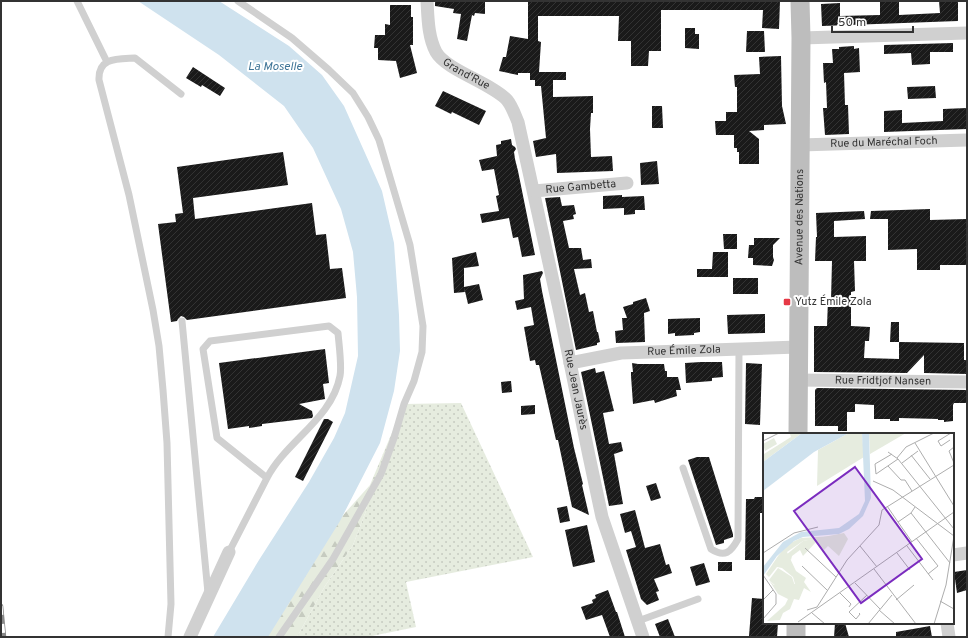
<svg xmlns="http://www.w3.org/2000/svg" width="968" height="638" font-family="Overpass,sans-serif">
	<defs>
		<pattern id="grass-dots" width="8" height="8" patternUnits="userSpaceOnUse"><rect width="8" height="8" fill="#e6ecdf"/><path d="M2 2h.1M6 6h.1" fill="none" stroke="#c6cbc0" stroke-width="1.8" stroke-linecap="round"/></pattern>
		<pattern id="forest-firs" width="22" height="20" patternUnits="userSpaceOnUse"><rect width="22" height="20" fill="#e6ecdf"/><path d="M5 1l3.5 6h-7zM16 11l3.5 6h-7z" fill="#c6cbc0"/></pattern>
		<pattern id="building-hatch" width="6" height="6" patternUnits="userSpaceOnUse"><rect width="6" height="6" fill="#1a1a1a"/><path d="M-1 1l2-2M0 6l6-6M5 7l2-2" fill="none" stroke="#333"/></pattern>
	</defs>
	<rect width="100%" height="100%" fill="#fff"/>
	<path fill="url(#grass-dots)" d="M461,403L533,557L406,582L416,627L367,637H297L325,586L353,545L366,511L370,485L404,404Z"/>
	<path fill="url(#forest-firs)" d="M370,485L366,511L353,545L325,586L297,637H266L328,532Z"/>
	<path fill="#cfe2ee" d="M138,1H219L289,46L322,75L344,106L382,191L394,243L399,315L400,351L394,391L380,443L340,521L268,637H213L259,560L309,482L334,438L345,413L358,356L357,297L353,252L341,209L313,148L284,106L219,55Z"/>
	<path fill="url(#building-hatch)" d="M435,1H485V14L475,13L474,16L472,15L467,41L457,39L461,14L453,13L454,9L435,6Z
		M528,1H780L779,29L762,28L763,10H661V51H649L648,66H631V41H618L619,16H538V41L541,42L539,72H535H566V80H553V97L593,96V113H591L590,129L591,157L612,156L613,171L557,173L556,154L536,157L533,141L546,138L541,86H535V80H530V73H518V75L499,71L503,57H506L510,36L528,39Z
		M899,1V15L940,13L939,1H958V21L822,26L821,4L840,3V16L880,15V2Z
		M390,5H411V17H413V45H410L417,73L400,78L396,61L378,60V48H374L375,35H385V24L390,25Z
		M685,28H695V34H699V49L685,48Z
		M747,31H764L765,52H746Z
		M953,43V52H930V64L912,65L911,53L884,54V45Z
		M854,46V49L859,48L860,72L844,73L845,105H848L849,134L825,135L823,108H827L826,82L824,83L823,63H833L832,49H839V47Z
		M781,56L782,106L786,124L764,125V130L749,131L759,139V164H739V152H737V148H734V135H716L715,121H726V112H737V87H735L734,75L760,74L759,57Z
		M193,67L225,88L220,96L202,85L201,87L186,78Z
		M935,86L936,98L908,99L907,87Z
		M443,91L486,111L479,125L452,112L451,114L435,106Z
		M652,106H662L663,128H652Z
		M967,108V129L884,132V111L902,110V123L943,121V109Z
		M511,139L512,145L515,147L516,149L514,152L515,159L518,171L535,255L522,257L518,237L513,238L509,218L482,223L480,214L499,211L496,196L499,195L494,169L482,171L479,160L497,156L496,145L501,144V141Z
		M283,152L288,185L193,198L195,219L312,203L316,235L326,234L330,269L342,268L346,298L187,320L184,317L181,316L178,319L177,321L171,322L158,224L176,222L175,214L183,213L177,167Z
		M657,161L659,184L641,185L640,163Z
		M622,195V197L644,196L645,210H635V214L624,215V208L603,209V196Z
		M560,197L562,206L574,205L576,214L573,215L574,219L563,221L569,248H581L583,260L591,259L592,268L574,269L580,295L585,293L589,312L593,311L597,332H598L600,342L597,343V345L576,350L545,198Z
		M930,209V220L967,219V265H940V270H917V249L888,250V219H870L871,211Z
		M864,211L865,219L834,221V237L866,236V261H854L855,291L851,292V326L870,327L869,341H865L864,358L899,359V342H890L891,322H899V342L964,343V360H967V374L924,373V355L907,373L814,372V326H827L828,300H831L832,261H815L816,237H817L816,213Z
		M723,234H737V249H724Z
		M754,238H780L773,245V257L774,260L772,266L753,265V258H748L749,245H754Z
		M476,252L479,266L464,268V287L479,284L483,300L468,304L464,287L465,292L454,293L452,258Z
		M713,252H728V277H697V269H712Z
		M542,271L543,273L540,279L542,291L574,448L583,484L582,485L589,515L572,507L558,440H556L539,365H536L535,360L530,361L524,327L534,325L531,307L517,310L515,301L524,299L523,275Z
		M733,278H758V294H733Z
		M646,298L650,311L644,313L645,342L616,343L615,331L623,330L622,318H627L623,307L633,304V302Z
		M765,314V333L728,334L727,315Z
		M700,318V332L694,333V335L675,336V333L668,334V319Z
		M325,349L329,383L323,384L325,399L299,404L312,411L313,416L312,418L262,424V426L249,428V426L228,429L219,363Z
		M701,362H722L723,377L712,378V381L686,383L685,363Z
		M632,363L638,364H664L665,371H667V377H678L681,390H676L677,396L655,403L654,400L633,404L631,376V372H633Z
		M746,363L762,364L760,425L745,424Z
		M595,368L596,373L604,371L614,411L603,413L609,444L621,442L623,451L614,454L623,504L609,506L581,372Z
		M511,381L512,392L502,393L501,382Z
		M817,388L967,390V403H954L953,405V421L944,422V420H938V419L899,418V421H890V419H874V405L855,404V412H847V431H838V426H815V390Z
		M535,405V414L521,415V406Z
		M324,419H328L333,422L303,481L295,477Z
		M697,457H709L733,534V537L724,540V543L716,545L688,460Z
		M656,483L661,498L651,501L646,486Z
		M755,497H763V513H760V560H745L746,499H754Z
		M567,506L570,521L560,523L557,508Z
		M635,510L645,548L660,544L666,565L669,564L672,573L654,579L659,591L656,592L659,600L647,605L641,599L626,550L636,547L631,531L625,533L620,514Z
		M587,525L595,562L573,567L565,530Z
		M718,562H732V571H718Z
		M704,563L710,582L696,586L690,567Z
		M967,570V590L957,593L954,572Z
		M608,590L616,612H617L625,637H610L602,615L586,620L581,607L593,603L592,600L596,598L595,595Z
		M752,598L764,599V623H778L777,637H751V636H749Z
		M668,619L675,637H660L655,624Z
		M835,623H845L849,637H834Z
		M930,626L932,637H896V632Z"/>
	<g fill="none" stroke-linecap="round" stroke-linejoin="round">
		<path stroke="#d0d0d0" stroke-width="7" d="M77,1L107,62
			M238,1L292,38L329,70L353,93L368,117L379,140L410,245L423,326L422,352L414,381L404,404L394,438L381,474L333,559L279,637
			M182,321L208,593
			M683,468L711,549C725,558 731,552 738,539L739,349
			M229,552L267,478C286,441 332,419 340,376C342,366 339,345 338,333L329,326L210,341L203,349L217,438L267,478
			M638,621L698,599
			M168,637L171,604L167,443L163,390L159,346L153,310L129,195L99,80C98,57 118,59 135,58L181,94"/>
		<g stroke="#d0d0d0" stroke-width="13">
			<path id="s1" d="M427,1C428,18 428,37 436,52C446,70 491,83 507,100C512,106 515,115 518,122L560,313L589,456L602,517L643,637"/>
			<path d="M801,38L967,33"/>
			<path id="s2" d="M800,145L967,140"/>
			<path id="s3" d="M534,191L627,183"/>
			<path id="s4" d="M570,363L621,353L798,347"/>
			<path id="s5" d="M798,380L967,382"/>
			<path d="M953,555L967,553"/>
			<path d="M947,623L949,637"/>
			<path d="M190,637L229,552"/>
		</g>
		<g stroke="#bdbdbd" stroke-width="19">
			<path id="s6" d="M798,434L801,38L800,1"/>
			<path d="M796,637V623"/>
		</g>
		<g stroke="#888" stroke-width="4.5">
			<path id="rail" d="M1,606L4,637"/>
		</g>
		<use href="#rail" stroke="#fff" stroke-width="3" stroke-dasharray="9" stroke-linecap="butt"/>
	</g>
	<rect fill="#e63946" stroke="#fff" stroke-width="1.5" x="783" y="298" width="8" height="8" rx="2"/>
	<g text-anchor="middle" dominant-baseline="central" stroke-width="4" stroke-linejoin="round" paint-order="stroke">
		<g font-size="11" fill="#333" stroke="#fff">
			<text stroke="none"><textPath href="#s1" startOffset="90">Grand'Rue</textPath></text>
			<text stroke="none"><textPath href="#s2" startOffset="84">Rue du Maréchal Foch</textPath></text>
			<text stroke="none"><textPath href="#s3" startOffset="47">Rue Gambetta</textPath></text>
			<text stroke="none"><textPath href="#s6" startOffset="217">Avenue des Nations</textPath></text>
			<text stroke="none"><textPath href="#s4" startOffset="115">Rue Émile Zola</textPath></text>
			<text stroke="none"><textPath href="#s5" startOffset="85">Rue Fridtjof Nansen</textPath></text>
			<text stroke="none"><textPath href="#s1" startOffset="437">Rue Jean Jaurès</textPath></text>
		</g>
		<g font-size="11" fill="#333" stroke="#fff" text-anchor="start">
			<text x="795" y="302">Yutz Émile Zola</text>
		</g>
		<g font-size="12" font-style="italic" fill="#3f7597" stroke="#fff">
			<text x="275" y="67">La Moselle</text>
		</g>
	</g>
	<g transform="translate(763 433)">
		<rect width="191" height="191" fill="#fff"/>
		<path d="M81,100L85,106L76,123L65,113L61,117L53,109L40,123L37,117L29,123L28,127L23,122L40,108Z" fill="#e6ecdf"/>
		<path d="M86,0H99L101,24L54,53L55,17ZM71,103L40,108L24,119L33,138L43,145L41,149L48,159L41,155L36,167L31,166L27,176L20,180L17,187L4,188L22,172L25,166L15,161L6,147L11,152L32,151L30,144L19,135L14,134L6,144L3,141L15,123L25,111L38,105Z" fill="#e6ecdf"/>
		<path d="M39,0L24,11L0,29L1,21L28,4L27,1ZM106,0H143L107,21ZM11,5L14,11L2,18L0,11ZM15,135L29,144L32,153L14,154L6,147Z" fill="#e6ecdf"/>
		<path d="M39,0H86L51,19L0,58V29ZM99,0H106L108,65L100,83L86,96L76,101L40,104L31,108L14,123L0,143V134L20,109L38,99L76,95L96,81L102,68Z" fill="#cfe2ee"/>
		<path fill="none" stroke="#adadad" stroke-width="1" d="M187,7L178,13L175,8L188,0M0,8L16,0M152,10L191,73M191,14L186,18L191,30M125,19L135,26L191,96M148,22L167,46M134,25L143,14L171,0M139,30L155,18M125,33L138,47H142L149,58M113,41L112,31L129,21M113,41L135,26M110,48L130,57L191,103M124,73L135,89M148,80L187,130M153,105L175,133L165,141M149,109L135,89L148,80L152,74M97,113L114,134M144,113L170,147M42,115L73,144M0,120L31,100L55,94M134,120L147,137M39,133L64,157M111,136L153,191M0,142L13,161V171L0,186M92,150L117,176M77,160L88,171L86,174M0,167L10,157M133,167L151,152M177,168L191,176M44,177L54,174L84,127L116,92L119,77L191,32M116,177L132,191M49,180L62,191M96,180L97,181L93,186L86,179L104,162M35,189L191,79M105,191L129,162M171,191L183,152L191,103"/>
		<path fill="#7b2cbf" fill-opacity="0.15" stroke="#7b2cbf" stroke-width="2" d="M92,34L159,126L98,170L31,78Z"/>
		<rect width="191" height="191" fill="none" stroke="#333" stroke-width="2"/>
	</g>
	<rect width="968" height="638" fill="none" stroke="#333333" stroke-width="4"/>
	<path d="M832 26v6h81v-6" fill="none" stroke="#333333" stroke-width="2"/>
	<text x="838" y="26" font-size="12" fill="#333333" stroke="#ffffff" stroke-width="3" paint-order="stroke">50 m</text>
</svg>
